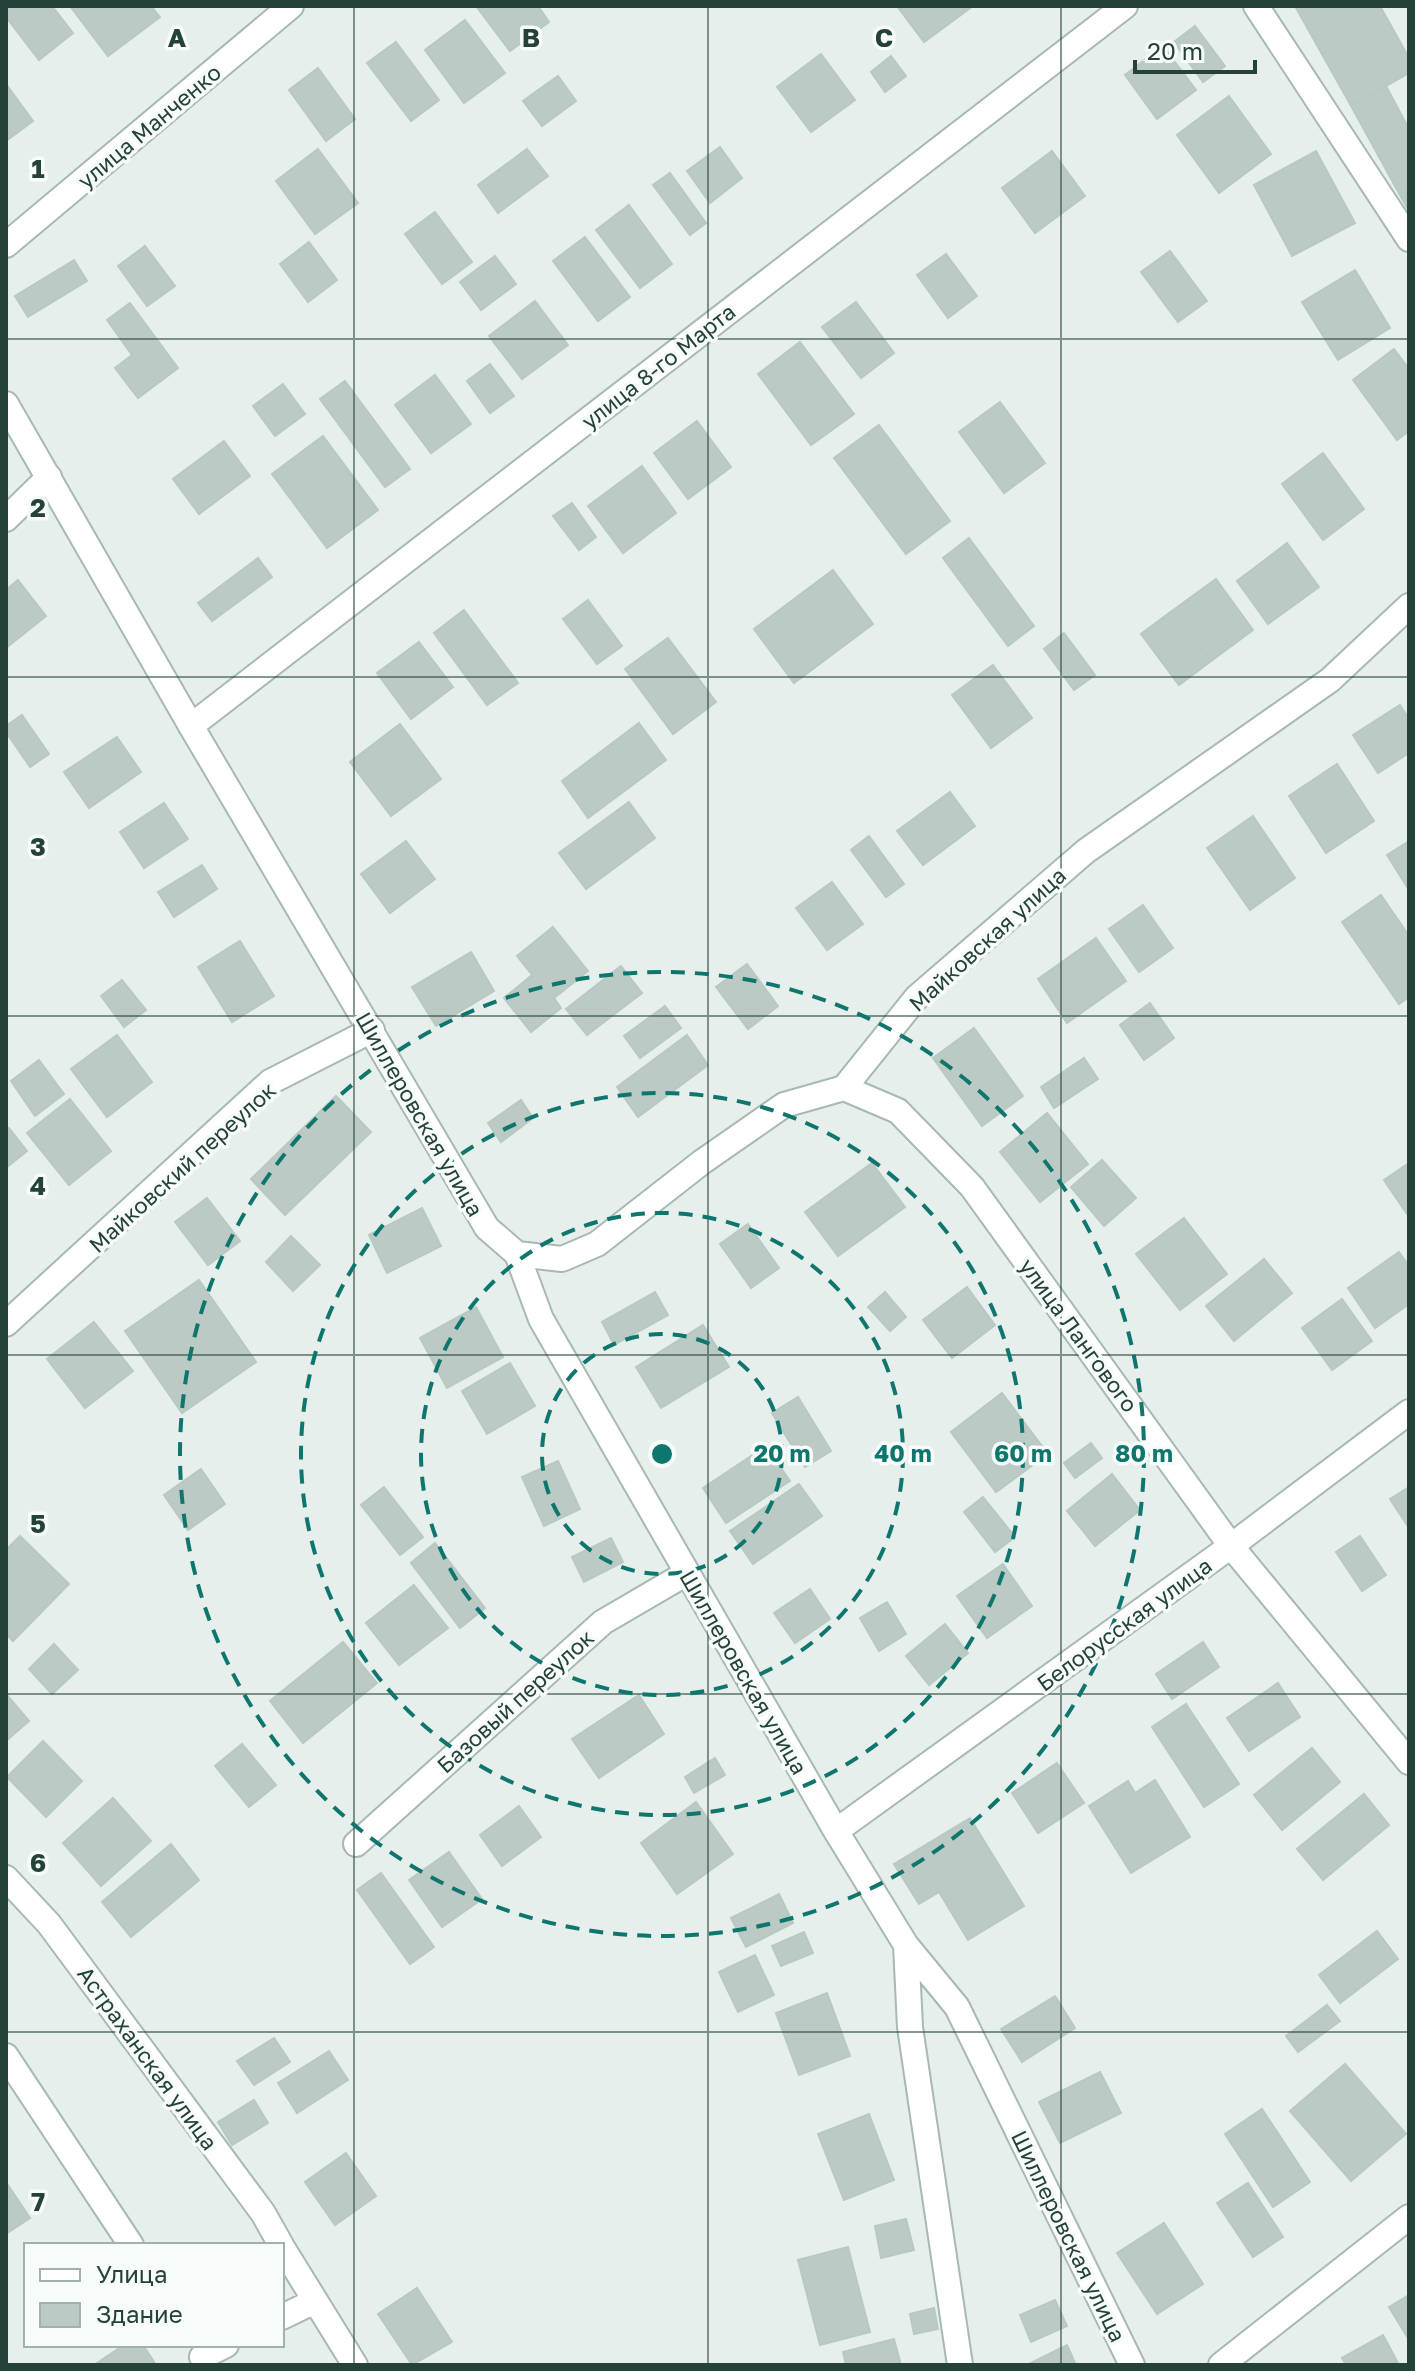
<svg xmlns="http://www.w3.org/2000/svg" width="1415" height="2371" font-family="'Golos Text',sans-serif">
	<rect width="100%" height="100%" fill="#e6efeb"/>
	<path fill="#bbcac4" stroke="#b8c9c2" stroke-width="2" d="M6,6H52L73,33L39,60L6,17Z
		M70,6H151L160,17L108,56Z
		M476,6H538L549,22L510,51Z
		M897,6H973L924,42Z
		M1295,6H1380L1409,58V73L1351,106Z
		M465,20L505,73L464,103L425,50Z
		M1195,26L1225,66L1203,82L1174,42Z
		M396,42L439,100L411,121L367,63Z
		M1163,46L1196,90L1157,119L1125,75Z
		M821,54L855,100L811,132L777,87Z
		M891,56L906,76L885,92L871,72Z
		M318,68L355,119L326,141L289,90Z
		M558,76L576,101L542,126L523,101Z
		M6,84L33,121L6,141Z
		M1386,86L1409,129L1406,206L1351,106Z
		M1229,96L1271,154L1219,193L1177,135Z
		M720,147L742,178L710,203L687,171Z
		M318,149L358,203L315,234L276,181Z
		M527,149L548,176L498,213L478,185Z
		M1052,151L1085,196L1035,233L1002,188Z
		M1316,151L1355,223L1292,256L1254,185Z
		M670,173L706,223L690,235L653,185Z
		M629,205L672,264L640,288L596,230Z
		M435,212L472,262L442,284L405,234Z
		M585,237L630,297L598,321L553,261Z
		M309,242L337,280L308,302L280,264Z
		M145,246L175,286L147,306L118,266Z
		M1170,251L1207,301L1178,322L1141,272Z
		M946,254L977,296L948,318L917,275Z
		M495,256L516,284L481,310L460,282Z
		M74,260L87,281L28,317L15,296Z
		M1355,270L1390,328L1338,360L1302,302Z
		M535,301L568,345L522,379L489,336Z
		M856,302L894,353L861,378L822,327Z
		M130,303L178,368L138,398L115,368L132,355L107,320Z
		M800,342L854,414L811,445L758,374Z
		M1394,349L1409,369V431L1397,440L1353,380Z
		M490,364L514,396L490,413L467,381Z
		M435,375L471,424L431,453L395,405Z
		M345,381L410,469L385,487L320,399Z
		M283,384L305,414L275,436L253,406Z
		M1000,402L1045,463L1004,493L959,432Z
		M697,421L731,467L688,499L654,453Z
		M879,425L950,521L906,554L834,458Z
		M323,436L378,510L327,548L272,474Z
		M224,441L250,476L199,514L173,479Z
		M1323,453L1364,509L1323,540L1282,484Z
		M642,466L676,513L623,553L588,506Z
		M572,503L596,537L579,550L553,516Z
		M969,538L1034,626L1008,646L943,558Z
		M1287,543L1319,587L1268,624L1237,581Z
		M258,558L272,577L212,621L198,603Z
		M833,570L873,624L794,683L754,629Z
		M1216,579L1253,630L1211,661L1172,611Z
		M18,580L46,616L6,648V590Z
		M588,600L622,646L597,664L563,619Z
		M464,610L518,683L487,705L434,633Z
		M1172,611L1211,661L1179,685L1141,634Z
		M1064,633L1095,675L1074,690L1044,649Z
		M668,638L716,702L673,734L625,669Z
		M419,642L453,687L411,719L377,673Z
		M993,665L1032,718L991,748L952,695Z
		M1400,705L1409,719V753L1378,773L1353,735Z
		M22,715L49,754L30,767L6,732V726Z
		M639,723L666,760L588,818L562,781Z
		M400,724L441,779L391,816L350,762Z
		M117,737L141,772L89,808L64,772Z
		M1337,764L1374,821L1326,853L1289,796Z
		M950,792L975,826L923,865L897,831Z
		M629,802L655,838L586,889L559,853Z
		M164,803L188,839L144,868L120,832Z
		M1253,816L1295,878L1250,910L1207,848Z
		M869,836L904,884L886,897L851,850Z
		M406,841L435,879L390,913L361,874Z
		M1409,841V890L1387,855Z
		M202,865L217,889L174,917L158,892Z
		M832,882L863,924L827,950L796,908Z
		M1381,895L1409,936V997L1399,1004L1342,922Z
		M1143,905L1173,948L1139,972L1109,929Z
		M553,927L588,971L554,998L561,1008L531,1032L504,998L532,975L517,956Z
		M1096,938L1126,981L1067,1023L1038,979Z
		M240,941L274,996L232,1022L198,967Z
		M471,952L494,991L436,1026L412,987Z
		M747,964L778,1006L748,1029L716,987Z
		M621,966L642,993L587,1035L566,1009Z
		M122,980L146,1010L124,1027L101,996Z
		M1150,1003L1174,1038L1144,1060L1120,1025Z
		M665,1006L681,1028L640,1058L624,1036Z
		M974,1028L1023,1096L982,1126L933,1058Z
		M117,1035L152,1082L107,1117L71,1069Z
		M687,1035L708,1065L638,1117L617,1087Z
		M1084,1058L1098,1079L1054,1108L1041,1087Z
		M39,1060L64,1094L35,1116L11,1081Z
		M336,1096L371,1132L285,1215L251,1179Z
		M70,1099L111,1151L69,1185L27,1133Z
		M521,1100L533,1118L501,1142L488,1123Z
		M1047,1113L1088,1164L1040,1202L1000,1152Z
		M9,1128L27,1151L6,1168V1131Z
		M1102,1160L1136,1198L1104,1226L1071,1187Z
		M872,1163L905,1207L838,1256L805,1212Z
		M1409,1163V1217L1384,1180Z
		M207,1198L240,1241L208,1265L175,1222Z
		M422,1208L441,1246L387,1273L369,1235Z
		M1184,1218L1227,1274L1180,1310L1136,1254Z
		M748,1224L779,1268L751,1288L720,1244Z
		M291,1236L320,1265L293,1291L266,1262Z
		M1399,1252L1409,1266V1304L1375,1328L1348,1288Z
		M1264,1259L1292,1293L1234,1341L1206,1306Z
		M199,1280L256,1362L182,1413L125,1331Z
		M967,1287L995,1325L952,1358L923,1320Z
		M655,1292L668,1315L614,1345L602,1322Z
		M885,1292L906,1317L890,1331L868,1307Z
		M1342,1299L1372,1341L1332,1370L1302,1328Z
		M476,1307L503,1357L447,1388L420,1338Z
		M94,1322L133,1371L85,1408L47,1359Z
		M703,1325L729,1367L661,1408L636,1367Z
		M510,1363L535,1406L487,1434L462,1391Z
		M1002,1393L1048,1454L996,1492L951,1432Z
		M798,1397L831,1451L805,1467L772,1413Z
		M1091,1443L1102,1458L1075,1478L1064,1463Z
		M766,1446L790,1481L726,1523L703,1488Z
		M558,1461L580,1509L544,1526L522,1477Z
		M201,1469L225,1504L188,1530L164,1495Z
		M1112,1474L1140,1510L1095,1546L1067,1511Z
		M799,1484L822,1516L753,1564L730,1531Z
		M384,1487L423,1537L400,1555L361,1505Z
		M1409,1487V1528L1390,1499Z
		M983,1497L1015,1537L995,1552L964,1512Z
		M20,1536L69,1584L13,1641L6,1634V1550Z
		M1360,1536L1386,1575L1362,1591L1336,1552Z
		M611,1538L623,1562L584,1582L572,1557Z
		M435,1543L485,1608L460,1628L411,1563Z
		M1003,1564L1032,1606L987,1638L957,1596Z
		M414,1585L448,1628L399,1665L366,1623Z
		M810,1589L830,1619L795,1643L774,1613Z
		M887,1602L906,1634L879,1651L860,1618Z
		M945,1624L968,1653L929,1685L906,1656Z
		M343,1642L377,1683L303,1743L270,1701Z
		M1203,1642L1219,1667L1172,1699L1156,1674Z
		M54,1644L78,1670L52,1694L29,1669Z
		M1278,1683L1300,1717L1249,1751L1227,1718Z
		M6,1694L29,1721L6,1741Z
		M639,1695L664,1734L599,1778L572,1739Z
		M1186,1704L1239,1784L1204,1807L1152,1727Z
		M43,1741L82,1781L46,1817L7,1777Z
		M242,1744L276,1785L249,1807L215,1766Z
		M1312,1748L1340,1782L1282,1830L1254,1795Z
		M715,1758L725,1775L694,1793L685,1777Z
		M1057,1763L1084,1803L1038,1833L1012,1793Z
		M1155,1780L1190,1837L1131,1873L1089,1806L1128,1781L1135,1793Z
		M1364,1794L1389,1825L1323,1880L1297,1849Z
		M113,1798L151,1841L101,1886L63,1843Z
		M696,1802L733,1854L677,1894L641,1843Z
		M519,1806L541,1837L502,1866L480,1835Z
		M970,1818L1024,1906L968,1940L939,1892L919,1904L894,1864Z
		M171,1844L199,1880L131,1937L102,1902Z
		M449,1852L482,1899L442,1927L409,1880Z
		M381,1873L434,1947L410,1964L357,1890Z
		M779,1894L793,1923L746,1947L731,1918Z
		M1377,1931L1398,1959L1340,2003L1319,1975Z
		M804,1932L813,1953L781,1966L772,1946Z
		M755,1955L774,1995L738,2012L719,1972Z
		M827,1993L850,2056L799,2075L776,2013Z
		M1055,1996L1075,2028L1022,2062L1001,2029Z
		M1327,2005L1340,2021L1298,2052L1286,2036Z
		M274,2038L290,2062L254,2085L237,2061Z
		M329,2051L348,2080L297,2113L278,2083Z
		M1345,2064L1406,2134L1351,2181L1290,2111Z
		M1100,2072L1121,2113L1060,2143L1039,2102Z
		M254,2100L268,2123L232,2145L218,2122Z
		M1262,2109L1310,2182L1273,2207L1225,2134Z
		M869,2114L894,2180L844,2200L818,2134Z
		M346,2153L376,2196L335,2225L305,2182Z
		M6,2182L30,2218L6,2234Z
		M1248,2183L1283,2237L1253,2257L1217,2203Z
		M906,2219L914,2250L881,2258L875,2226Z
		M1164,2223L1203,2284L1157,2314L1117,2253Z
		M848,2247L870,2332L820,2345L798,2260Z
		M417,2288L452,2342L412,2365L378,2314Z
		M1409,2295V2340L1389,2307Z
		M1055,2300L1067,2326L1031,2342L1020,2315Z
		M934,2308L938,2329L914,2334L910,2314Z
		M1383,2335L1399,2365H1346L1342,2358Z
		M894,2339L901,2365H846L843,2352Z
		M124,2345H143L156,2365H94Z
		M1067,2345L1076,2365H1027Z"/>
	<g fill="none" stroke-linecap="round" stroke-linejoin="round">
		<g stroke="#a8b8b2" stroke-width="28">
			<path id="minor" d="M1256,6L1409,239
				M6,245L291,6
				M6,519L49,477
				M191,726L1125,6
				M844,1088L917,997L1086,851L1330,680L1409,606
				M517,1254L541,1319L836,1831L906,1945L957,2007L1132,2365
				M6,1324L270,1082L372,1030
				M836,1831L1231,1546L1409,1412
				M356,1844L603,1622L687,1573
				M6,1878L49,1924L263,2213L281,2245
				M906,1945L910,2027L960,2365
				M6,2056L131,2245
				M282,2247L355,2365
				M282,2317L313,2302
				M202,2357L226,2345
				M1221,2365L1409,2217"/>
		</g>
		<g stroke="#a8b8b2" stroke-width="28">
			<path id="tertiary" d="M6,404L191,726L487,1228L517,1254L562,1259L597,1244L702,1162L784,1105L844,1088L898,1111L972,1187L1231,1546L1409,1762"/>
		</g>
		<use href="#minor" stroke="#fff" stroke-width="24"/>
		<use href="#tertiary" stroke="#fff" stroke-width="24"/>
	</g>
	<path fill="none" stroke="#24423a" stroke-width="2" stroke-opacity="0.55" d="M354,6V2365M708,6V2365M1061,6V2365M6,339H1409M6,677H1409M6,1016H1409M6,1355H1409M6,1694H1409M6,2032H1409"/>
	<g fill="none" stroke="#0f766e" stroke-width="4" stroke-dasharray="14 10">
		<circle cx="662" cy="1454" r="120"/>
		<circle cx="662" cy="1454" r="241"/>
		<circle cx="662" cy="1454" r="361"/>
		<circle cx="662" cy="1454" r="482"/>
	</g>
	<g text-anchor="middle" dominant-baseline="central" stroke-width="7" stroke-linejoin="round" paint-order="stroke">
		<g font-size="22" fill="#24423a" stroke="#f7fbf9">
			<text transform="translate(149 126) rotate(-40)">улица Манченко</text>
			<text transform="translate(658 366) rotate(-38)">улица 8-го Марта</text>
			<text transform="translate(987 939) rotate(-42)">Майковская улица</text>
			<text transform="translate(420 1114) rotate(60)">Шиллеровская улица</text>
			<text transform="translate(182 1167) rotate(-42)">Майковский переулок</text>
			<text transform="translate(1079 1335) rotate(54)">улица Лангового</text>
			<text transform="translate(1124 1624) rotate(-36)">Белорусская улица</text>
			<text transform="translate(744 1672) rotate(60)">Шиллеровская улица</text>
			<text transform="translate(515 1701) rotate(-42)">Базовый переулок</text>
			<text transform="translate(148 2058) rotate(54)">Астраханская улица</text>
			<text transform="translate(1069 2236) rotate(64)">Шиллеровская улица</text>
		</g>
	</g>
	<g font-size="26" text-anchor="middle" font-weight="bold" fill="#24423a" stroke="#f7fbf9" stroke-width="7" stroke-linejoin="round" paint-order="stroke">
		<text x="177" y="47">A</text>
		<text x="531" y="47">B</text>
		<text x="884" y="47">C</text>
		<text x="38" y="178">1</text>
		<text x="38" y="517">2</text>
		<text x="38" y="856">3</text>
		<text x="38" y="1195">4</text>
		<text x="38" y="1533">5</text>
		<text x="38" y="1872">6</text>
		<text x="38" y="2211">7</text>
	</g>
	<circle cx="662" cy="1454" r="12" fill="#0f766e" stroke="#f7fbf9" stroke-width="4"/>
	<g font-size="24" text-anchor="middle" font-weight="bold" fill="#0f766e" stroke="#f7fbf9" stroke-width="7" stroke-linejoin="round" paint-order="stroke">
		<text x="782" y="1462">20 m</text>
		<text x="903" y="1462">40 m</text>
		<text x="1023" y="1462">60 m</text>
		<text x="1144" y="1462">80 m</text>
	</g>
	<rect width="1415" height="2371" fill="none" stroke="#24423a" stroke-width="16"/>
	<rect x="24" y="2243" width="260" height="104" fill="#f7fbf9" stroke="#a3b1ad" stroke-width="2"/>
	<rect x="40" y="2269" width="40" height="12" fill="#ffffff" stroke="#a3b1ad" stroke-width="2"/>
	<text x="96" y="2283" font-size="24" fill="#24423a">Улица</text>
	<rect x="40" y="2303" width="40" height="24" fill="#bbcac4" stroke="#a3b1ad" stroke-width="2"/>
	<text x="96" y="2323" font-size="24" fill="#24423a">Здание</text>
	<path d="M1135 60v12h120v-12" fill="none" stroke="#24423a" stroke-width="4"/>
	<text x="1147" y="60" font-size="24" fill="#24423a" stroke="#f7fbf9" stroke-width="6" paint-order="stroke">20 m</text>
</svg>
